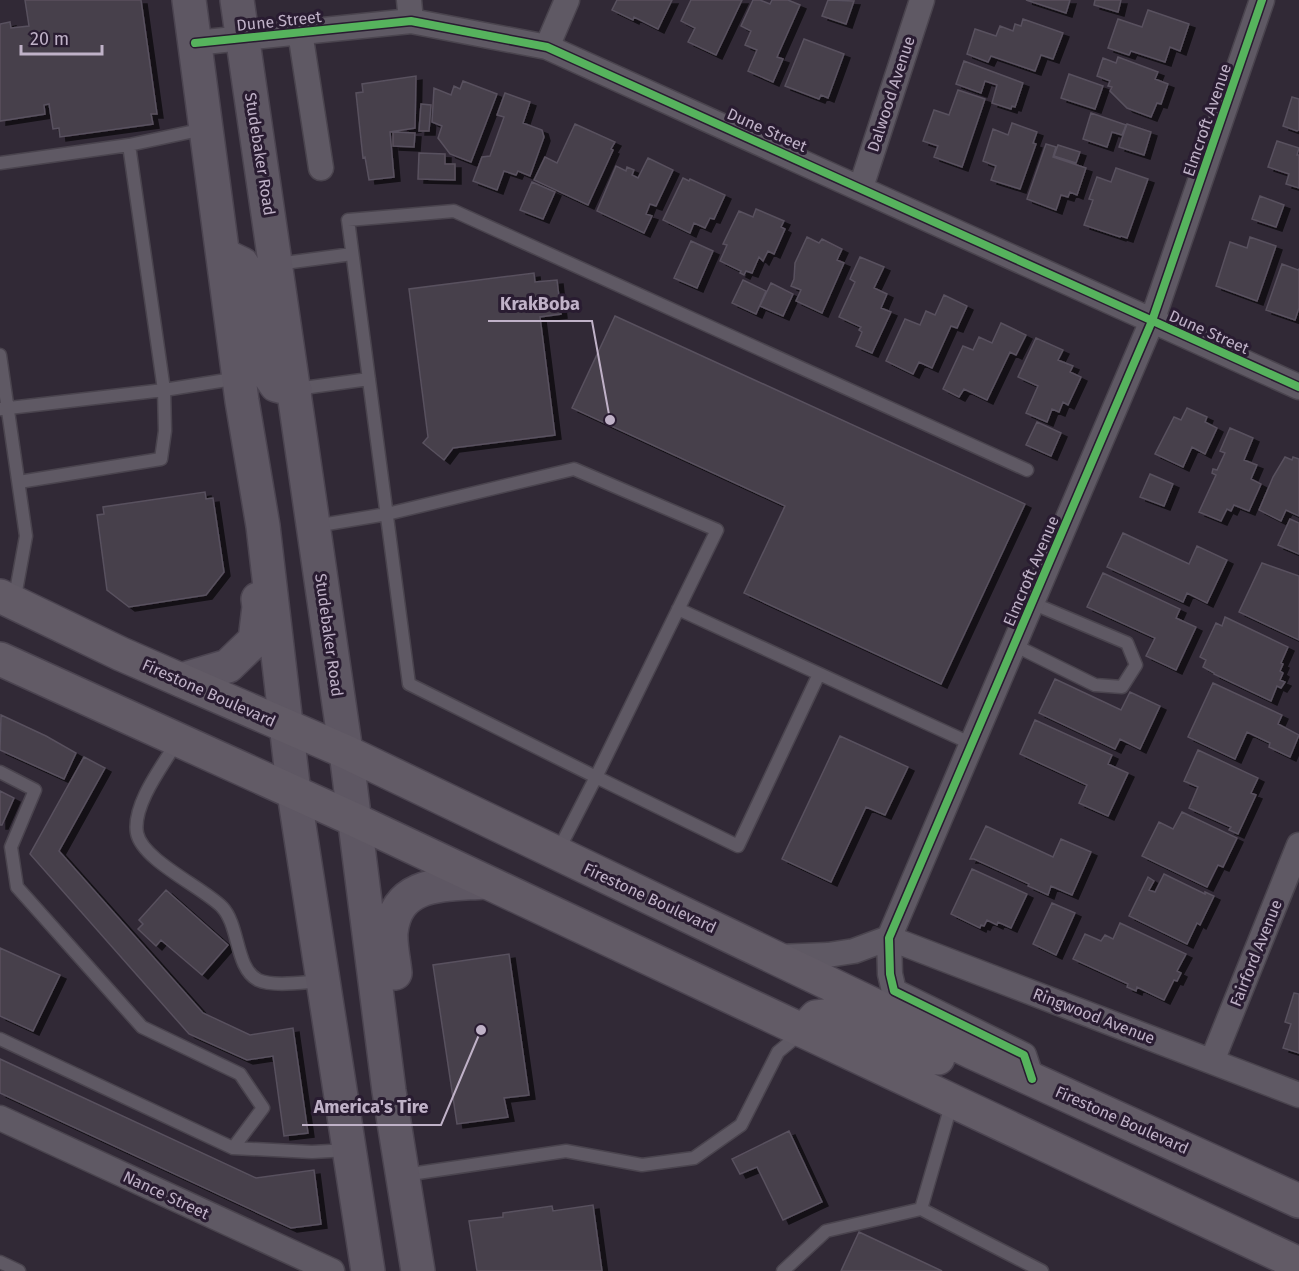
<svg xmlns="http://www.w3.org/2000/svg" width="1299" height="1271" font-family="'Fira Sans',sans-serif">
	<defs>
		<filter id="shadow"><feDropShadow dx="6" dy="4" stdDeviation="0" flood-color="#0009"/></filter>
	</defs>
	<rect width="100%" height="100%" fill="#312936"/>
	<path fill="#463f4c" stroke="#59515e" stroke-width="1.5" filter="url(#shadow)" d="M25,0H141L157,114H151L153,124L60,137L59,128L53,129L49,104L44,105L45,114L0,121V24L10,22L11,28L29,26Z
		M617,0H672L658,29L634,17L633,20L612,10Z
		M691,0H742L716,55L688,42L695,28L681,21Z
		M753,0H760L770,4L772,0H788L800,5L777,57L783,59L773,82L748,71L757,50L745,45L751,31L741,26Z
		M828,0L854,1L846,24L822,16Z
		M1026,0H1070L1066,13Z
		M1095,0H1121L1118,12L1094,5Z
		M1148,10L1189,24L1180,51L1170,47L1165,62L1131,51L1129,55L1108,48L1118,19L1142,27Z
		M1023,19L1063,33L1053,59L1041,55L1035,71L991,56L988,62L967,54L975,29L996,36L1000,26L1013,31L1015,24L1021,26Z
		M804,39L844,54L828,98L821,95L819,99L785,86Z
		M1118,57L1158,72L1155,79L1168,84L1161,104L1157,103L1151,117L1127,108L1110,91L1112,87L1108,86L1110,81L1097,76L1103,58L1116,63Z
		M964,61L1023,83L1015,107L1012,106L1011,109L992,103L997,85L985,81L981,93L956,84Z
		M1069,74L1103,86L1095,109L1061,98Z
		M416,76L415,128L390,132L394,177L369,180L365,157L363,158L356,93L363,92L362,84Z
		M463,81L497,94L471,162L450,154L438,138L442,126L432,122L434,88L451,95L454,86L460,89Z
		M958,90L985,99L962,167L934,157L938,146L923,141L934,110L949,115Z
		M505,93L530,102L523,123L542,130L544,137L530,176L518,171L516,175L504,171L497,190L473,181L482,157L490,156L504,117L497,115Z
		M1292,97L1299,99V130L1297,131L1283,126Z
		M421,104L431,105L429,131H419Z
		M1091,113L1126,125L1122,135L1112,132L1107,147L1083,139Z
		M1012,123L1037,132L1033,143L1036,144L1020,189L991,180L996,166L983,161L993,129L1008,135Z
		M575,124L615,142L611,149L613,150L588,205L534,180L545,157L557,163Z
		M1127,124L1151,132L1144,155L1119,147Z
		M393,132L415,133L414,147L393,146Z
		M1277,141L1299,148L1297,155H1299V188L1286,184L1289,174L1268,167Z
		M1046,144L1056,147L1053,157L1086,168L1077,195L1070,192L1068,197L1061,195L1056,210L1027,199Z
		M1058,145L1080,152L1076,163L1054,156Z
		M419,153L445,154V164H455V180L418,179Z
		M648,158L673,170L656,206L650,204L646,214L652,216L644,233L597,211L616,166L626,171L627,167L634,170L632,175L638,178Z
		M1116,168L1148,179L1127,238L1121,236L1120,237L1084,225L1093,200L1089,199L1097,177L1111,182Z
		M683,178L689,181L690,179L725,195L714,219L710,218L705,228L694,223L690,233L663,220Z
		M532,182L555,192L543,219L520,210Z
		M1260,196L1284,205L1276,227L1252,219Z
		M756,209L784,221L781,227L785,229L774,254L768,251L763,261L759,257L752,273L746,271L744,275L740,273L741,271L720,261L727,245L723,244L739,211L753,217Z
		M807,237L819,243L822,239L842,249L837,260L844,263L822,313L796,301L801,290L791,286L794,279L795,263Z
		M1250,237L1276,246L1257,301L1216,286L1230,242L1247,248Z
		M691,241L713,251L697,288L674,278Z
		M860,257L884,267L874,288L887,294L881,308L891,312L872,353L856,346L862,332L859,330L861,327L839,317L855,282L850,279Z
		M1282,264L1298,270L1299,269V308L1295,320L1266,310Z
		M534,273L535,282L557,280L561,314L540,317L555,435L453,448L444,460L423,443L428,437L409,289Z
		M743,280L766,291L756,314L732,303Z
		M771,283L793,294L783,316L760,306Z
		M944,295L967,306L957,328L951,326L932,368L919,362L913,374L886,361L905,319L920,325L926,311L935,315Z
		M615,316L1025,504L941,684L744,593L785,506L572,408Z
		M1001,323L1026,335L1016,355L1010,352L987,400L964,389L959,397L943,389L963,346L973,350L979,337L992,343Z
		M1036,338L1063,350L1058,360L1073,366L1070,372L1081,377L1068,405L1063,402L1059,412L1052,409L1047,422L1026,413L1038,386L1018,377Z
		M1187,408L1207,417L1205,422L1217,428L1205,454L1192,447L1183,467L1155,454L1174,417L1181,420Z
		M1037,422L1061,433L1051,456L1026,445Z
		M1230,428L1253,438L1244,460L1257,465L1251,479L1261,484L1249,511L1234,505L1231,511L1227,509L1221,521L1199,512L1216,475L1212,473L1213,469L1217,470L1225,453L1220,451Z
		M1285,457L1292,460L1293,457L1299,459V516L1286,510L1281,521L1259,510L1273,477Z
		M1150,474L1173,484L1164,506L1140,497Z
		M205,492L206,499L213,498L224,572L206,595L129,607L107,590L97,515L104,514L103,507Z
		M1290,519L1299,523V554L1278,545Z
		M1123,533L1189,564L1197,546L1227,560L1207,603L1187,593L1183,602L1107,567Z
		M1262,563L1299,576V640L1239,612Z
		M1103,573L1180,609L1176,618L1196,627L1176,670L1146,656L1155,638L1087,607Z
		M1225,617L1288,647L1281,663L1283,664L1280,671L1283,673L1280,680L1285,682L1281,688L1277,686L1271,701L1214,674V673L1203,667L1206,660L1200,657L1216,623L1222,626Z
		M1055,679L1121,710L1130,692L1160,706L1140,749L1120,739L1115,749L1039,713Z
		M1213,683L1282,715L1278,724L1299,735L1290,757L1269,747L1270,743L1247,732L1235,759L1188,737Z
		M1,715L46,736L76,753L64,779L0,750Z
		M1035,720L1112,755L1108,764L1128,773L1108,816L1079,803L1087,785L1020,754Z
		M840,736L908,767L885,815L866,807L831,882L782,859Z
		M1198,750L1258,778L1251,793L1256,795L1238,834L1229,830L1231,827L1189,808L1198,787L1184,781Z
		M84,757L105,768L59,851L203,1013L250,1035L293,1028L308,1133L284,1136L273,1056L247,1060L189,1034L30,854Z
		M0,791L14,798L2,825H0Z
		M1182,812L1237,838L1223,867L1218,865L1207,887L1142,856L1159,822L1173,829Z
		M986,826L1053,857L1061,839L1091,852L1072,895L1051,886L1048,895L1028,886L1029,884L974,859H970Z
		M972,869L1027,894L1011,928L998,922L997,925L987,920L984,926L981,925L980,928L951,914Z
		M1164,874L1205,894V892L1214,896L1200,925L1197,923L1187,944L1129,916L1148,877L1154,881L1149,890L1155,892Z
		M166,890L228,945L202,975L161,940L156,946L138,929L143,924L139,920Z
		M1052,903L1075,913L1056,955L1033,944Z
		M1120,923L1186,954L1177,971L1181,973L1177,981L1174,980L1164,1000L1137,987L1136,991L1127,987L1128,984L1073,959L1085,934L1101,941L1105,935L1113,939Z
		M0,948L60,975L33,1031L0,1016Z
		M509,954L529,1095L504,1098L508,1117L457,1124L433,965Z
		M1294,993L1299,994V1053L1283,1048L1291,1024L1285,1022Z
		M0,1059L256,1178L314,1170L321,1224L291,1228L0,1093Z
		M789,1131L822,1202L783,1220L757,1167L740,1174L732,1159Z
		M593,1205L602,1271H477L469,1221L503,1217V1213L552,1206L553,1211Z
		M859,1232L942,1271H841Z"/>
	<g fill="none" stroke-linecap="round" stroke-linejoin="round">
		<g stroke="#4a444e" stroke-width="15">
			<path id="lane" d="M129,145L204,129
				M0,163L129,145L164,390L0,409
				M277,264L352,254
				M0,355L26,536L14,602
				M296,389L369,379
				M19,482L161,459L165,431L164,390L239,378
				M315,526L387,514L574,469L717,530L596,777L738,846L819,674
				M678,609L972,744
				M1014,645L1095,685L1122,687L1136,665L1127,643L1032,603
				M177,742C163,765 132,805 137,833C142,860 202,887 222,907C240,926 235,968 258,980C273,987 305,982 322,981
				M0,772L35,790L11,847L17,887L142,1027L240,1074L263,1108L233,1148
				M557,853L596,777L409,684L348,220L454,211L1027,470
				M0,1039L233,1148L312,1152L349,1150
				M404,1175L566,1151L642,1165L694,1158L741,1125L778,1052L801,1033
				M921,1209L1042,1271
				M0,1262L19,1271
				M783,1271L826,1231L921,1209L952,1102"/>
		</g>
		<g stroke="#4a444e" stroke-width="27">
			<path id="street" d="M409,0L411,21
				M300,32L321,168
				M195,43L411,21L547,47L1299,387
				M547,47L567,0
				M861,187L922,0
				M889,938L1299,1095
				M777,957L828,955L854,951L889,938
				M1212,1061L1299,845
				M1032,1079L1024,1055L894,991L890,974L889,938L1152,321L1262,0
				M0,1118L332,1271"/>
		</g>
		<g stroke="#4b4450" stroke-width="36">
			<path id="secondary" d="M189,0L242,401L263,526L294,793L368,1271
				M237,0L346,752L389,1091L418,1271
				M223,255L242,264L253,283L267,372L276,385L295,390
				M181,680L228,666L255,640L259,607L258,599
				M395,973C394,961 390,945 391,932C397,880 445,885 485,882"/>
		</g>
		<g stroke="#4b4450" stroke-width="36">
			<path id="primary" d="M0,596L121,654L346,752L972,1052L1299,1201
				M0,659L355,820L1299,1264
				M803,1031L816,1017L834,1015L938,1058"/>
		</g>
		<use href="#lane" stroke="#5f5964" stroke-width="12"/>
		<use href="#street" stroke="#5f5964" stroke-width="24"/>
		<use href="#secondary" stroke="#5e5763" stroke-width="33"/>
		<use href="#primary" stroke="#625b66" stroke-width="33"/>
		<g stroke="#291c31" stroke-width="11">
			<path id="cycleway" d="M195,43L411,21L547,47L1299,387
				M1032,1079L1024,1055L894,991L890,974L889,938L1152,321L1262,0"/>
		</g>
		<use href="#cycleway" stroke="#56b35d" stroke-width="8"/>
	</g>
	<g text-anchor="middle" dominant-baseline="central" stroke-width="6" stroke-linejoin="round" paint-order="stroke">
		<g font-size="16" fill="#c0b2c8" stroke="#291c31">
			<text transform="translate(279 21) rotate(-6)">Dune Street</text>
			<text transform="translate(891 94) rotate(-72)">Dalwood Avenue</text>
			<text transform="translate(1207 120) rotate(-71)">Elmcroft Avenue</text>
			<text transform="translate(767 130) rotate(24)">Dune Street</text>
			<text transform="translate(260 154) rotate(81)">Studebaker Road</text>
			<text transform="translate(1209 332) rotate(24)">Dune Street</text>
			<text transform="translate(1031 571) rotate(-67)">Elmcroft Avenue</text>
			<text transform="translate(329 635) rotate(82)">Studebaker Road</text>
			<text transform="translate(209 693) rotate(24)">Firestone Boulevard</text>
			<text transform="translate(650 898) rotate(25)">Firestone Boulevard</text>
			<text transform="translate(1256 953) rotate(-68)">Fairford Avenue</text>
			<text transform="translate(1094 1016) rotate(21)">Ringwood Avenue</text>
			<text transform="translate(1122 1120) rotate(24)">Firestone Boulevard</text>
			<text transform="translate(166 1195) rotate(25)">Nance Street</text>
		</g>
	</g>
	<path fill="none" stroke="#c0b2c8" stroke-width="2" d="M610 420L592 321H488M481 1030L441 1125H302"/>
	<g fill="#c0b2c8" stroke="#291c31" stroke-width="2">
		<circle cx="610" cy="420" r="6"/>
		<circle cx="481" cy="1030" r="6"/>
	</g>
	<g font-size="18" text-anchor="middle" font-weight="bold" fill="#c0b2c8" stroke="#291c31" stroke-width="6" stroke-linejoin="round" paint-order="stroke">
		<text x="540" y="310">KrakBoba</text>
		<text x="371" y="1113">America's Tire</text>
	</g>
	<path d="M21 45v9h81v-9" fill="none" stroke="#c0b2c8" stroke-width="3"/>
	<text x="30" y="45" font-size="18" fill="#c0b2c8" stroke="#291c31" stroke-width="4.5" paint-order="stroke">20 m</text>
</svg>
